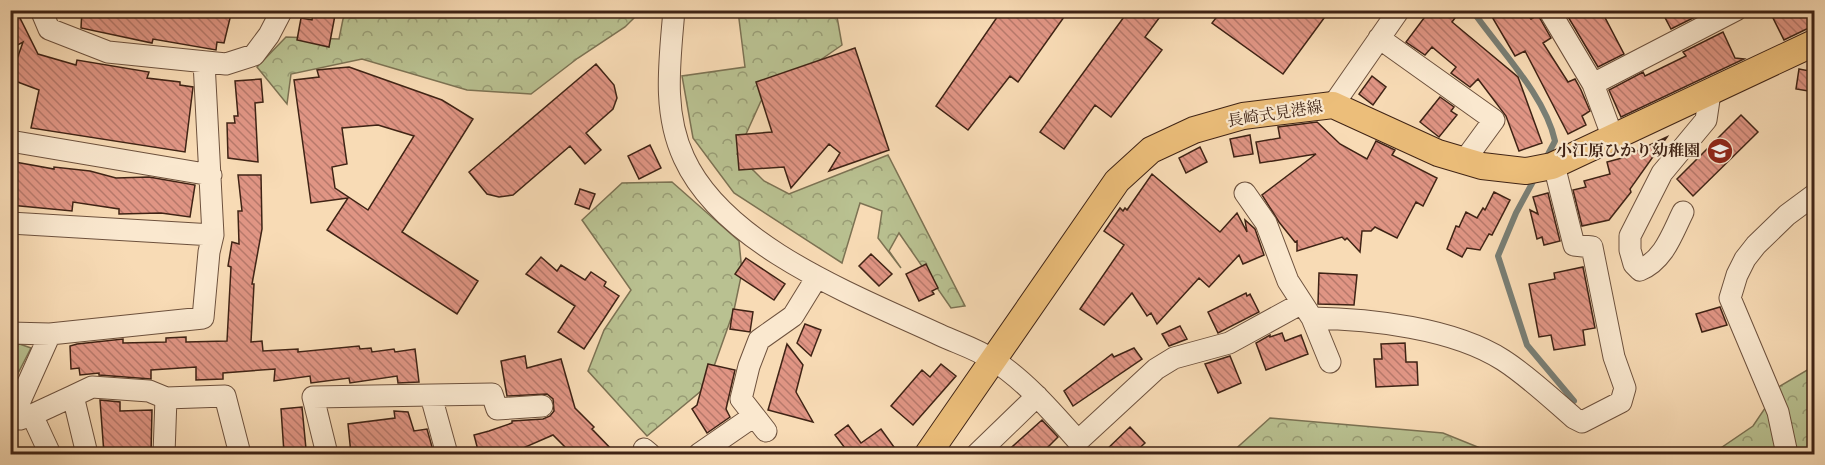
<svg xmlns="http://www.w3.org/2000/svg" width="1825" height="465" font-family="Alegreya,'Noto Serif JP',serif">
	<defs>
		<pattern id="forest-crowns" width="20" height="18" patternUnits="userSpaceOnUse" patternTransform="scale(1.5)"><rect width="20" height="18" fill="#b9c191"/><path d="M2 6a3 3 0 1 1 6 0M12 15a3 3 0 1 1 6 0" fill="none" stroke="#989c75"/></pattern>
		<pattern id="building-back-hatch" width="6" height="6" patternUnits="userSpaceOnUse" patternTransform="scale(1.5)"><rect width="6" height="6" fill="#e09584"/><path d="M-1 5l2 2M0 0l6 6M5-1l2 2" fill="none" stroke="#b7796b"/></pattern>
	</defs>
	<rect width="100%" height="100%" fill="#f8dbb5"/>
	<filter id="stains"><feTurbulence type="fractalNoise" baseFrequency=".00333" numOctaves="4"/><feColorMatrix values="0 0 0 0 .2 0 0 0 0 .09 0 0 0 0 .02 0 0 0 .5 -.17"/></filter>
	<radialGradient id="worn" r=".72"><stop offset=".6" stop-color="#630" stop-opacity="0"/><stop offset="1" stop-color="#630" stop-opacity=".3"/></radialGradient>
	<path fill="url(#forest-crowns)" stroke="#7c7253" stroke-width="1.5" d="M348,11H641L625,27L578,58L531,94L467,90L362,59L291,74L287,104L257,67L286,37L339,39L343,19Z
		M738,11H836L842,45L761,101L737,154L764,181L789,194L888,155L965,306L951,308L899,233L889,251L901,268L878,238L882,211L860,203L842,263L734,193L693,138L682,76L745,67Z
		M672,182L739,241L742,272L734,310L707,386L647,436L588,371L604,330L631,290L582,220L622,183Z
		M11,341L31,348L11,387Z
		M1814,366V454H1712L1753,426L1780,386Z
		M1270,418L1443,433L1495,454H1230Z"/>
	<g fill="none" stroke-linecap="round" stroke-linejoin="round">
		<path stroke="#797e74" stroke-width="6" d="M1472,10C1499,49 1545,95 1555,141L1545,160
			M1536,176L1516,213L1498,256L1527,345L1574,401"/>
	</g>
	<path fill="url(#building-back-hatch)" stroke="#3f2315" stroke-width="1.5" fill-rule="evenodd" d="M10,10H16L38,54L76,65L77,60L149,72L147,78L180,82V85L193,87L185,152L31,128L39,90L15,81L16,78L11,76L23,42L10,49Z
		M82,10H232L224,43L217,42L216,50L153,39L152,43L81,28Z
		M314,10H336L329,47L297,40L301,18L312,20Z
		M1002,10H1069L1018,82L1010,76L968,130L936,106Z
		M1129,10H1165L1145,37L1162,50L1111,117L1095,105L1064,149L1040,132Z
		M1222,10H1330L1283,74L1212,23Z
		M1430,10H1461L1452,22L1518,77L1542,143L1519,151L1506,116L1478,79L1470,87L1451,73L1456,67L1432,47L1425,55L1406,42Z
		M1488,10H1525L1531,19L1538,15L1551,38L1543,43L1568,82L1575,79L1581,90L1590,111L1582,116L1586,125L1568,134L1525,51L1515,56Z
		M1564,10H1601L1624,54L1598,67Z
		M1661,10H1700L1701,14L1671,29Z
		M1784,10H1811L1815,17V25L1784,40L1772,16Z
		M1723,32L1735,58L1744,59L1621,117L1609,90L1643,72L1645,76L1686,56L1683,52Z
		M855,48L889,150L829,171L840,153L829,144L791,188L784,167L739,170L736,135L772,132L756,82Z
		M596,64L614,85L617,98L613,109L586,133L601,150L585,164L570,146L513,195L499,197L487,194L469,172Z
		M349,67L442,100L473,119L402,232L478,281L457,314L327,230L348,198L311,203L294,80L319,77L317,70ZM378,125L414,136L368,210L335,188L332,167L347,164L342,128Z
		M1799,69L1815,72V92L1796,89Z
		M1372,76L1386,87L1373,105L1359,94Z
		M261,79L263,102L255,103L258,162L228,158L227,123H235L234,116H238L235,81Z
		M1440,97L1454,107L1451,111L1457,115L1439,137L1420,122Z
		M1741,115L1758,132L1693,196L1677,179Z
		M1317,122L1340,144L1367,159L1376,141L1395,150L1392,155L1437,178L1423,206L1416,202L1397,238L1375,227L1371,231H1362L1360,252L1347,238L1345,240L1342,237L1297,251V241L1295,242L1279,222L1262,195L1316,154L1260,163L1256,142L1280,138L1278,127Z
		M1250,135L1253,154L1234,157L1230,139Z
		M1667,137L1630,189L1631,192L1609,220L1582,226L1573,190L1586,187L1584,181L1610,174L1607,162L1622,158Z
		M650,145L661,168L639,179L628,156Z
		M1200,147L1207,162L1186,173L1179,158Z
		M15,162L54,169V167L90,171L116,178L149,177L195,185L190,217L161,213L119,214V209L73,202L72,211L10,205V176H12Z
		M1152,174L1220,232L1237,213L1247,232L1245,220L1255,229L1264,255L1243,264L1239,255L1209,287L1199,278L1157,324L1151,313L1147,316L1132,293L1104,325L1080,309L1124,245L1104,231L1120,208L1123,211L1125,208L1127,210Z
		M238,175H261L262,229L252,284H254L251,342L262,341L263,351L298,349V352L359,346L360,349L371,348L372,352L394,349L395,352L415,349L419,382L398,383L397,376L350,383L349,378L311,383L310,376L274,381L275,369L223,373V379L196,380V367L151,370V379L99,375V373L80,375L79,368L71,369L70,346L77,344L123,339V343L166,342V338L186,337V342L227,341L231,267L228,266L232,242L239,244L238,211H242Z
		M580,189L595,194L589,209L575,204Z
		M1494,192L1510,200L1492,235L1489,234L1480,250L1467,248L1462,257L1447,249L1456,226L1459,227L1466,212L1477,218L1483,208L1485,210Z
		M1548,193L1560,241L1544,245L1542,237L1537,239L1530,210L1538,214L1533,197Z
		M871,254L892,274L879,286L859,266Z
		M541,257L557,271L561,265L585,280L591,272L606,282L604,286L619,296L584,349L558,332L575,306L526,274Z
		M746,258L785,284L774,300L735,274Z
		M926,264L938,288L932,291L934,294L919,301L906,274Z
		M1583,267L1595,328L1583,330L1585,345L1554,350L1551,335L1539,337L1529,284L1555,279L1554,273Z
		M1319,273L1357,275L1354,305L1318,304Z
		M1246,293L1247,296L1250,294L1259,312L1218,333L1208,312Z
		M1720,307L1727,325L1702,332L1696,314Z
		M733,309L753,312L750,332L730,329Z
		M805,324L821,330L811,356L797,343Z
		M1180,326L1187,339L1169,346L1162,334Z
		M1282,333L1285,341L1301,335L1308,354L1266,370L1256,343L1270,335V337Z
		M1405,343L1406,362H1417L1418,385L1376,387L1374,359H1382L1381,344Z
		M787,344L803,365L796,392L813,422L768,410Z
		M1134,348L1142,359L1073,406L1064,391L1112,354L1114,357Z
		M525,356L527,368L561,359L575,408L594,427L592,429L616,454H572L553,435L523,448L526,454H479L474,435L489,431L512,423V421L543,419L550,416L554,411L553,399L547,394L507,396L501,361Z
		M1230,356L1241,383L1218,393L1205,364Z
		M708,364L735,370L726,409L730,417L707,433L692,409L697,405Z
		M941,364L956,376L913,425L891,406L922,370L930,377Z
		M100,400L120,402V411L152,410L151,454H104Z
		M302,407L306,449L284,453L281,409Z
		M394,411L408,412L414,431L427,429L434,454H351L348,424L395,418Z
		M1042,420L1058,437L1041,454H1004Z
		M848,425L861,443L881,429L899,454H844L848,452L835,435Z
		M1130,427L1145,443L1133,454H1102Z"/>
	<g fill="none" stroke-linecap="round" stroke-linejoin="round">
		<g stroke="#6d513d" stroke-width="23">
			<path id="minor" d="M41,10L49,29L108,52L226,64L254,55L269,35L282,10
				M674,10C670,60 662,111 684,158C724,246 856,296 940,335C957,343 977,349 993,360C1025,380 1053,413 1078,441L1156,369L1174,358L1229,343L1302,303
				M1549,10L1593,84L1613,138
				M1379,38L1494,120L1464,161
				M1593,84L1736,10
				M1333,105L1399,10
				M10,141L211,175
				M1245,193L1266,223L1288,281L1312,318L1330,362
				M1683,212C1672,234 1664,260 1640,270L1634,264L1630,250V236L1662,173L1706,120L1710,93
				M10,223L213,235L204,62
				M1312,318C1371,319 1453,328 1503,360C1528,376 1552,399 1574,418L1582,422L1621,402L1625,388L1614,357L1592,247L1574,245L1554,165
				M10,333L50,334L203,318L209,252L213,235
				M73,396L92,387L149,391L166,398
				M431,396L447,454
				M32,415L73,396L87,454
				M20,419L32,415L50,454
				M11,421L50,334
				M766,431L741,399L749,366L759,340L793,316L817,277
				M644,449L650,454
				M164,454L166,398L225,396L240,454
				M327,454L313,397L492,394L497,409L542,406
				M699,454L754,416
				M977,454L1037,396
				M1787,454L1778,412L1730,298L1737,275L1745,259L1756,245L1787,215L1814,195"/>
		</g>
		<g stroke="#3f2315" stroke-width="28">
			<path id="major" d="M928,454L1117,181L1151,150L1194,130L1243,116L1333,105L1438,153L1482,166L1526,171L1552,166L1814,43"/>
		</g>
		<use href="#minor" stroke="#fae8cf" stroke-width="21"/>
		<use href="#major" stroke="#ecbe7a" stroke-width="26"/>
	</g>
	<defs>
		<g id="school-disc" transform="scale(1.35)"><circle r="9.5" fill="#8f2418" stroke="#fae8cf"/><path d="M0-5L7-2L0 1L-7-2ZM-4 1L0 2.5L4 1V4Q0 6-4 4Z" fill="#fff"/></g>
	</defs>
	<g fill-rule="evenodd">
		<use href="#school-disc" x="1720" y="151"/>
	</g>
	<g text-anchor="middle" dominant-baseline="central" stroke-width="4.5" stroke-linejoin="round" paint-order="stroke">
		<g font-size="16" fill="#3f2315" stroke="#fae8cf">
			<text transform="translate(1275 114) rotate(-9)">長崎式見港線</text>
		</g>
		<g font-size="16" font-weight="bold" fill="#3f2315" stroke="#fae8cf" text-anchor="end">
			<text x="1700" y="151">小江原ひかり幼稚園</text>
		</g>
	</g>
	<rect width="1825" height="465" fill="none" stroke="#f8dbb5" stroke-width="36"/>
	<rect x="12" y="12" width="1801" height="441" fill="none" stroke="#3f2315" stroke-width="3"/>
	<rect x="18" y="18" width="1789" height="429" fill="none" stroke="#3f2315" stroke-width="1.5"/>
	<rect width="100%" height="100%" filter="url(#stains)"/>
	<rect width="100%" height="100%" fill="url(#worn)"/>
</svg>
